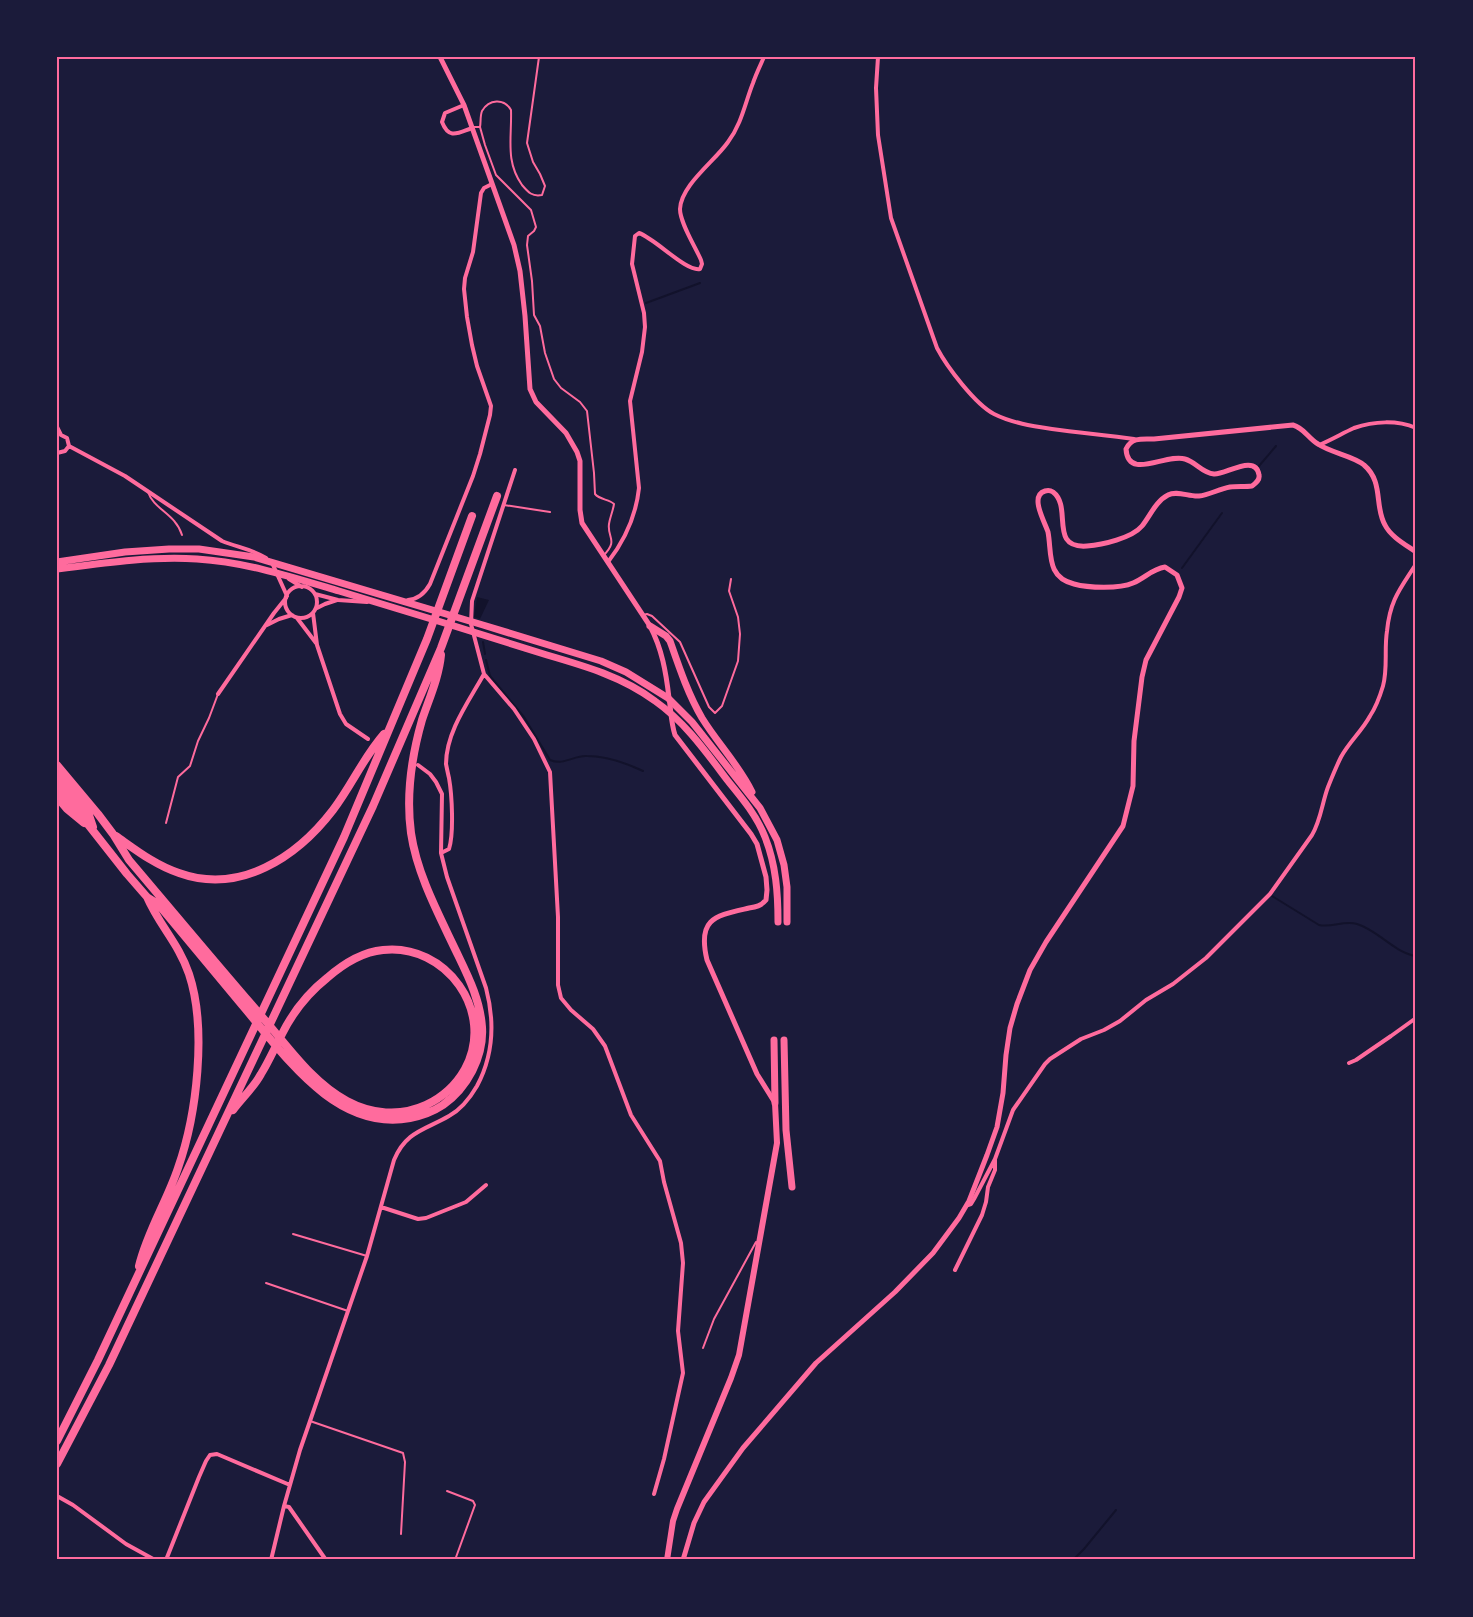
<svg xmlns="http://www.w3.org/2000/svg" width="1473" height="1617" font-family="'Noto Sans',sans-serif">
	<rect width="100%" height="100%" fill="#1b1b3a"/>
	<path fill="#12122b" d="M477,597L489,600L480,619L474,617Z"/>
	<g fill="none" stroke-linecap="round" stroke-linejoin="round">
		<path stroke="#12122b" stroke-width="2" d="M646,303L700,283
			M1259,466L1276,446
			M1182,568L1222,513
			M483,642L485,654
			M486,660L490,676L524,717L550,760C564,766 574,755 587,756C606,756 626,763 643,771
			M1272,896L1319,925C1332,928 1344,920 1357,924C1378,930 1393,952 1416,956
			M1073,1560L1084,1549L1116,1510"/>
		<path stroke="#ff6b9d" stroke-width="2" d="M474,127H480L485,145L496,175L531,210L536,227L534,231L528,236L527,245L532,281L534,315L540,326L545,353L554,379L561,388L580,402L587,411L594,473L595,494C600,500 609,499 614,504C613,511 610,517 609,524C607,538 619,540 603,556
			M480,127C481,122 480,116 482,111C489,99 504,98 511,110C512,138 505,161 522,185C528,192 532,197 542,195L545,186L540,174L533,162L527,143L539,57
			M148,492C154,510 175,513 182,535
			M504,505L550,512
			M643,615L647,614L652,616L680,642L709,707L715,713L722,706L738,661L740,634L738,617L729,591L731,579
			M166,823L178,777L190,766L198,741L209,718L218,694
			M293,1234L367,1256
			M266,1283L348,1311
			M703,1348L714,1319L756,1242
			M310,1421L403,1453L405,1462L401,1534
			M447,1491L473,1501L475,1505L455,1560"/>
		<path stroke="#ff6b9d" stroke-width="4" d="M878,57L876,88L878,135L891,218L937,348C947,367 975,404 994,414C1012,423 1032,426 1052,429C1079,433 1107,435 1134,439
			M464,105L445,113L442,122C449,140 458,133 472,128
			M57,427L61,435L67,438L69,446L125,476L222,541C236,547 252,549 266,558
			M1319,445C1331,440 1343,433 1354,428C1374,421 1397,420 1416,428
			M57,453L65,451L69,446
			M608,562C625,540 636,516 639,488L630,401L642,352L645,327L644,313L632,264L635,236L639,233C656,239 686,272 700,269L702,264L701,260C695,246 680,223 680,209C681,185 715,161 728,142C742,123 745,103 753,83C756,74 760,66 764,57
			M273,565L287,596
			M289,579L302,587
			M285 602a16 16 0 1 1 32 0a16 16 0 1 1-32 0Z
			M315,594L338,600L367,602
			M408,600C419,599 425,593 430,584L473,476L480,454L490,415L491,406L477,366L472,345L467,317L464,289L465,278L473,252L481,193L484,188L492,184
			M317,608L325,604L337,600
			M313,613L317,645L340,714L346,724L368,739
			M297,618L316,643
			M267,625L279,619L292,615
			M484,674L514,709L534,739L550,772L558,917V985L561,998L571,1010L593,1029L605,1046L631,1115L660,1161L664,1182L681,1243L683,1263L678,1331L683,1373L664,1459L654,1494
			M218,694L274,613L286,598
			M441,853L449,849C454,833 452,795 449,778C448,774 447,769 446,764C446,732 469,701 484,674L471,624L472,601L515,470
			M1349,1063L1356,1060L1391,1036L1416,1018
			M968,1205L971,1204L974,1199L995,1159L1013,1110L1045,1064L1050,1059L1081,1039L1104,1030L1120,1021L1146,1000L1173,984L1206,958L1270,894L1312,835C1321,820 1322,803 1328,787C1332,777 1336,767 1341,757C1349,742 1362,731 1370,716C1376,707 1380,696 1383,686C1388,668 1384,649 1387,631C1390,600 1400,589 1416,564
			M381,1207L418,1219L426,1218L466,1202L486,1185
			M955,1270L982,1215L986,1202L988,1187L995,1170V1160
			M57,1496L73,1505L126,1544L155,1560
			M284,1506L289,1507L326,1560
			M166,1560L199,1477L206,1461L210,1455L217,1454L290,1485
			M271,1560L284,1506L300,1450L367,1256L394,1160C406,1131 425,1130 449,1116C462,1109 470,1098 477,1086C494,1054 495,1022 486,988L447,877L441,853L442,794L436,782L430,774L418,765"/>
		<path stroke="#ff6b9d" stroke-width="5" d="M440,57L464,105L514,245L520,271L525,316L530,389L536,402L566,433L577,452L580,461V510L582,523L650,626C662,649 666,672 669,698C671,710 671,723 675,735L751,834L757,844L766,877L767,890L766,900C761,906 756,907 749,908C715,916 697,918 707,960L757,1074L775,1103
			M683,1560L694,1523L704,1502L743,1448L816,1363L895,1292L933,1253L959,1218L969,1201L987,1155L997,1127L1003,1093L1006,1055L1010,1028L1017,1004L1030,970L1046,942L1123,826L1133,786L1134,741L1142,677L1146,660L1179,597L1182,588L1177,575L1165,567C1152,569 1145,578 1133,583C1120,589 1088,588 1074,584C1046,577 1052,553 1048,532C1045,522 1029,496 1045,491C1048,490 1050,490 1053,492C1073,507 1048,549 1087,546C1102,545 1132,538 1142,526C1150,516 1156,501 1168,495C1177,490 1189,497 1199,496C1209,495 1219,489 1230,487C1237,486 1245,487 1252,486C1256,483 1260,480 1259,475C1256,453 1225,475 1214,474C1202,473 1196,462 1185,459C1166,453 1128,481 1126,449C1132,437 1142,439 1154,439L1293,425C1304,428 1308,438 1318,444C1331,453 1354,456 1364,465C1384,482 1374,506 1385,525C1391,537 1406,545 1416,552"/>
		<path stroke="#ff6b9d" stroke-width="6" d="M667,1560L673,1521L677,1509L731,1378L739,1355L777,1143L775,1103"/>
		<path stroke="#ff6b9d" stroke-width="7" d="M57,562L125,552L169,549H199L254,557L483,625L601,661L626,672L668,698L692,722L760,808L777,840L784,865L787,887V922
			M57,569C103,563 151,556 197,559C246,562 292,577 339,591C376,602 414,614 451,625C483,635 515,645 547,655C585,666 623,677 655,701C685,722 706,752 728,781C742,798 757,816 765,837C776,865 778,893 778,922
			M650,626L666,636L670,641C679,667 688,694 702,718C718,744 739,765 752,792
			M774,1040L775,1103
			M784,1040L786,1130L792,1187"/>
		<path stroke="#ff6b9d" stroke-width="8" d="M57,765L98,814L113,834L129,860C174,913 218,966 264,1019C289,1048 313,1083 347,1101C371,1114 400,1117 426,1105C443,1097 456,1085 465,1069C496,1012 446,943 383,950C362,952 343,964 327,978C308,993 293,1012 282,1034C275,1047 269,1061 261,1074C254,1087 242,1098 233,1110
			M57,775L88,812L93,827
			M57,785L127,874L147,897L158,904C186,938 214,971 242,1005C284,1054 335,1132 410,1118C421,1116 434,1111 443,1105C467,1088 484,1057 482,1027C480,999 468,976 456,951C438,913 417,874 411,833C406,796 412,755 422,720C429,699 439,677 441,655
			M57,797L67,809L84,823
			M116,836C136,850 155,865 179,873C240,895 297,857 333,810C352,785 363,758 384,734
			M139,1266C147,1232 167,1201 178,1168C197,1114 207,1028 189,974C179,944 159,925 147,897
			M57,1441L98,1360L344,837L427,639L472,516
			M57,1464L109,1365L373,806L441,648L497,496"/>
	</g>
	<rect width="1473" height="1617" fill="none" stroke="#1b1b3a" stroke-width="117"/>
	<rect x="58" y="58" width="1356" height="1500" fill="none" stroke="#ff6b9d" stroke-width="2"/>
</svg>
